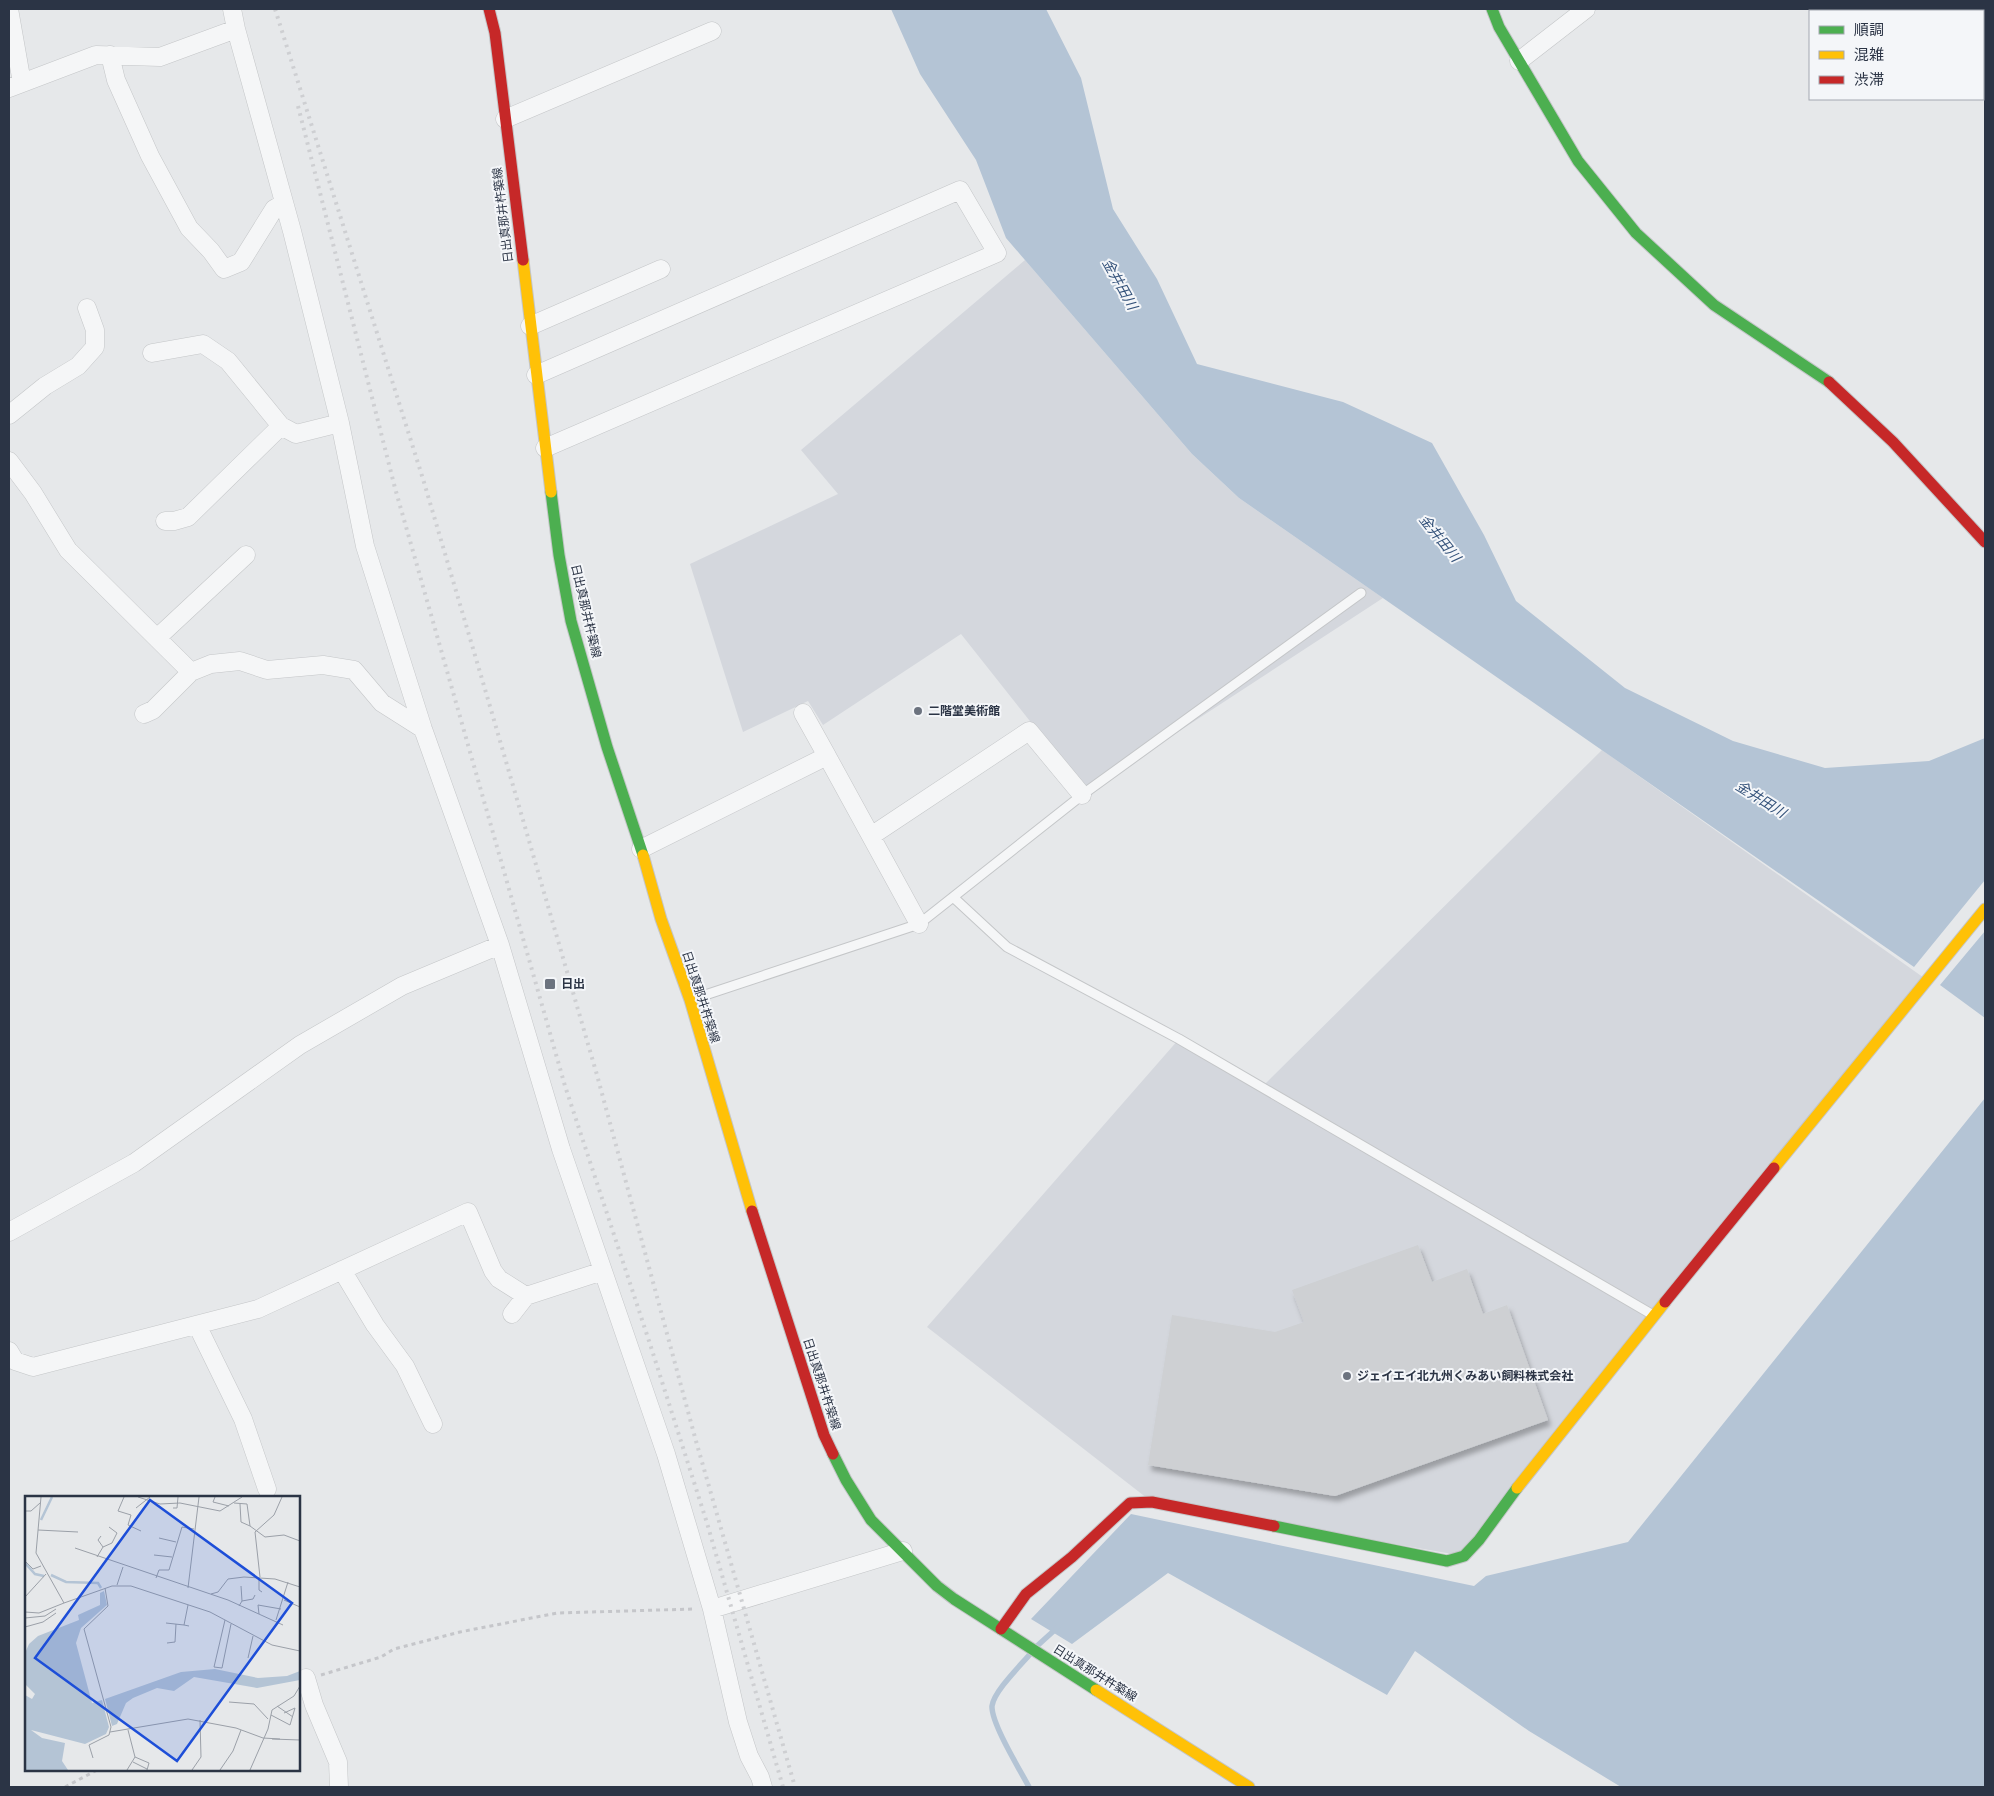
<svg xmlns="http://www.w3.org/2000/svg" width="1994" height="1796" font-family="'Public Sans','Noto Sans JP',sans-serif">
	<defs>
		<filter id="shadow"><feDropShadow dx="3" dy="5.5" stdDeviation="2.5" flood-color="#0004"/></filter>
	</defs>
	<rect width="100%" height="100%" fill="#e6e8ea"/>
	<path fill="#d4d7dd" d="M1025,260L1192,454L1239,498L1383,598L1086,792L961,634L823,725L808,701L743,732L690,564L838,494L801,450Z
		M1602,750L1927,980L1464,1556L1152,1502L927,1327L1179,1039L1262,1087Z"/>
	<path fill="#b4c4d5" d="M891,9H1046L1081,78L1113,209L1157,279L1197,364L1343,402L1432,443L1484,535L1516,601L1625,688L1733,741L1825,768L1929,761L1985,738V880L1914,967L1239,498L1192,454L1006,238L976,160L920,74Z
		M1985,931V1018L1940,985Z
		M1985,1098V1787H1621L1529,1731L1415,1651L1387,1695L1168,1573L1072,1644L1031,1619L1131,1514L1474,1586L1486,1576L1628,1542Z"/>
	<g fill="none" stroke-linecap="round" stroke-linejoin="round">
		<path stroke="#b4c4d5" stroke-width="5.5" d="M1037,1646L1058,1627
			M1029,1787C1020,1770 991,1723 992,1706C994,1691 1021,1665 1031,1653"/>
	</g>
	<path fill="#ced0d3" filter="url(#shadow)" d="M1418,1245L1432,1282L1467,1269L1483,1314L1507,1305L1548,1420L1335,1496L1148,1465L1172,1315L1275,1332L1304,1322L1292,1290Z"/>
	<g fill="none" stroke-linecap="round" stroke-linejoin="round">
		<g stroke="#c4c6c8" stroke-width="11">
			<path id="lane" d="M953,897L1007,947L1179,1039L1653,1315
				M690,1000L919,924L1086,792L1361,593"/>
		</g>
		<g stroke="#c4c6c8" stroke-width="19">
			<path id="street" d="M9,9L22,83
				M232,9L236,29L292,231L340,423L365,546L423,729L500,945L561,1149L666,1454L712,1609L738,1722L749,1756L760,1777L763,1787
				M110,55L116,80L150,156L189,228L211,251L224,269L241,262L274,209L279,206H285
				M1519,61L1586,9
				M9,88L96,55L160,57L236,29
				M505,119L712,31
				M530,326L661,269
				M152,353L203,344L228,361L281,426
				M536,375L960,190L997,253L545,448
				M9,415L45,386L78,366L95,347V330L87,308
				M9,461L33,493L68,550L191,672L211,664L240,661L267,670L323,665L354,670L382,703L423,729
				M165,521H174L188,517L281,426L296,434L340,423
				M157,638L246,555
				M144,714L153,710L191,672
				M827,756L919,924
				M871,836L1029,731L1082,795
				M641,849L827,756L803,713
				M9,1232L134,1163L300,1045L402,986L500,945
				M342,1270L375,1325L405,1366L433,1424
				M512,1314L526,1296
				M197,1325L243,1419L267,1489
				M9,1351L15,1361L33,1367L258,1309L468,1212L493,1271L499,1279L526,1296L603,1271
				M712,1609L903,1551
				M306,1678L314,1705L338,1762L339,1787"/>
		</g>
		<g stroke="#c4c6c8" stroke-width="13">
			<path id="fast" d="M1492,9L1499,27L1578,161L1636,233L1714,305L1829,382
				M551,492L559,555L571,621L607,747L643,855
				M833,1454L846,1480L871,1520L937,1586L954,1599L1096,1690
				M1274,1526L1447,1561L1464,1556L1479,1540L1517,1488"/>
		</g>
		<g stroke="#c4c6c8" stroke-width="13">
			<path id="slow" d="M523,260L551,492
				M643,855L661,919L690,1000L752,1211
				M1774,1168L1985,909
				M1517,1488L1665,1302
				M1096,1690L1249,1787"/>
		</g>
		<g stroke="#c4c6c8" stroke-width="13">
			<path id="jam" d="M489,9L495,33L523,260
				M1829,382L1893,442L1985,542
				M752,1211L824,1435L833,1454
				M1665,1302L1774,1168
				M1001,1629L1026,1594L1072,1557L1130,1503L1152,1502L1274,1526"/>
		</g>
		<path stroke="#c5c6ca" stroke-width="3" stroke-dasharray="4 4" stroke-linecap="butt" d="M321,1675L381,1657L394,1649L460,1632L557,1613L694,1609
			M65,1787L97,1770"/>
		<use href="#lane" stroke="#f5f6f7" stroke-width="9"/>
		<use href="#street" stroke="#f5f6f7" stroke-width="18"/>
		<use href="#fast" stroke="#4caf50" stroke-width="11"/>
		<use href="#slow" stroke="#ffc107" stroke-width="11"/>
		<use href="#jam" stroke="#c62828" stroke-width="11"/>
		<path stroke="#cecfd2" stroke-width="4" stroke-dasharray="2.5 5" stroke-linecap="butt" d="M275,9L423,479L487,696L597,1075L696,1441L795,1787
			M298,106L395,488L565,1086L650,1344L707,1523L783,1787"/>
	</g>
	<g fill="#6c737f" stroke="#f4f6f9" stroke-width="2">
		<circle cx="918" cy="711" r="5"/>
		<rect x="544" y="978" width="12" height="12" rx="2.5"/>
		<circle cx="1347" cy="1376" r="5"/>
	</g>
	<g text-anchor="middle" dominant-baseline="central" stroke-width="4" stroke-linejoin="round" paint-order="stroke">
		<g font-size="12" fill="#2b3445" stroke="#f4f6f9">
			<text transform="translate(503 215) rotate(-97)">日出真那井杵築線</text>
			<text transform="translate(586 611) rotate(77)">日出真那井杵築線</text>
			<text transform="translate(701 997) rotate(72)">日出真那井杵築線</text>
			<text transform="translate(822 1384) rotate(72)">日出真那井杵築線</text>
			<text transform="translate(1095 1673) rotate(32)">日出真那井杵築線</text>
		</g>
		<g font-size="12" font-weight="bold" fill="#2b3445" stroke="#f4f6f9" text-anchor="start">
			<text x="928" y="711">二階堂美術館</text>
			<text x="561" y="984">日出</text>
			<text x="1357" y="1376">ジェイエイ北九州くみあい飼料株式会社</text>
		</g>
		<g font-size="14" font-style="italic" fill="#34527a" stroke="#f4f6f9">
			<text transform="translate(1120 284) rotate(61)">金井田川</text>
			<text transform="translate(1440 538) rotate(51)">金井田川</text>
			<text transform="translate(1761 799) rotate(32)">金井田川</text>
		</g>
	</g>
	<g transform="translate(25 1496)">
		<rect width="275" height="275" fill="#e6e8ea"/>
		<path d="M79,95L82,109L56,132L51,147L67,207L77,204L84,231L81,238L60,248L6,234L17,242L40,247L37,265L43,274H0V199L7,203L10,198L0,188V157L4,148L13,140L54,124L53,119L75,109V97ZM190,173L233,182L262,180L275,175V184L232,192L169,181L149,195L132,192L108,202L101,207L92,228L87,230L80,203L156,176Z" fill="#b4c4d5"/>
		<path fill="none" stroke="#b4c4d5" stroke-width="2.5" d="M16,24L27,1M0,67L10,78L19,80M26,79L41,86L73,87L76,92"/>
		<path fill="none" stroke="#9ba0a8" stroke-width="1" d="M16,1L11,57L39,107L87,90H106L185,116L247,149L275,155M99,1L93,15L106,19L103,29L116,35M113,1L135,8L155,7L195,15L217,1M190,1L188,6L204,10M209,7L222,8L225,30L240,41L259,39L275,45M215,8L216,26L225,30M111,12L125,1M148,12H152L153,1M0,15H6L15,7M13,34L53,36M134,42L151,46M78,51L87,47L92,37L84,31M50,52L203,104L258,129M129,59L147,61M72,61L78,51L73,44L76,40M0,65L8,73L16,70M234,81V94L237,96M235,81L230,36L249,19L257,1M131,82L134,74H144L157,31L169,33M92,89L98,71M163,92L174,1M186,98L193,96L203,83L219,81L250,83L275,91M0,101L21,78M259,104L275,111M217,105L228,103L230,99M163,109L159,129L164,130M214,110L217,105L216,90M0,116L14,117L39,107M234,118L233,109L256,113M0,122L20,120L31,113M200,124L189,171L197,172L206,128M251,124L263,86M141,127L159,129M0,131L18,126L31,117M142,147L150,146L151,128M223,162L228,140M204,206L229,208L243,223M252,210L268,221M246,219L265,229L270,212L259,217M85,236L163,223L211,232L238,242L255,243M247,243L275,244M110,261L124,267L122,274M68,262L64,249L84,239L86,231L59,133L83,110L80,92M108,266L122,273M102,274L110,261L103,234M167,274L176,261L175,224M195,274L208,255L216,234M225,274L243,233L247,214L269,200L275,190"/>
		<path fill="#1d4ed8" fill-opacity="0.15" stroke="#1d4ed8" stroke-width="2.5" d="M125,4L267,107L152,265L10,162Z"/>
		<rect width="275" height="275" fill="none" stroke="#2b3445" stroke-width="2.5"/>
	</g>
	<rect width="1994" height="1796" fill="none" stroke="#2b3445" stroke-width="20"/>
	<rect x="1809" y="10" width="175" height="90" fill="#f4f6f9" stroke="#a4a8b1"/>
	<rect x="1819" y="26" width="25" height="8" fill="#4caf50" stroke="#a4a8b1"/>
	<text x="1854" y="35" font-size="15" fill="#2b3445">順調</text>
	<rect x="1819" y="51" width="25" height="8" fill="#ffc107" stroke="#a4a8b1"/>
	<text x="1854" y="60" font-size="15" fill="#2b3445">混雑</text>
	<rect x="1819" y="76" width="25" height="8" fill="#c62828" stroke="#a4a8b1"/>
	<text x="1854" y="85" font-size="15" fill="#2b3445">渋滞</text>
</svg>
